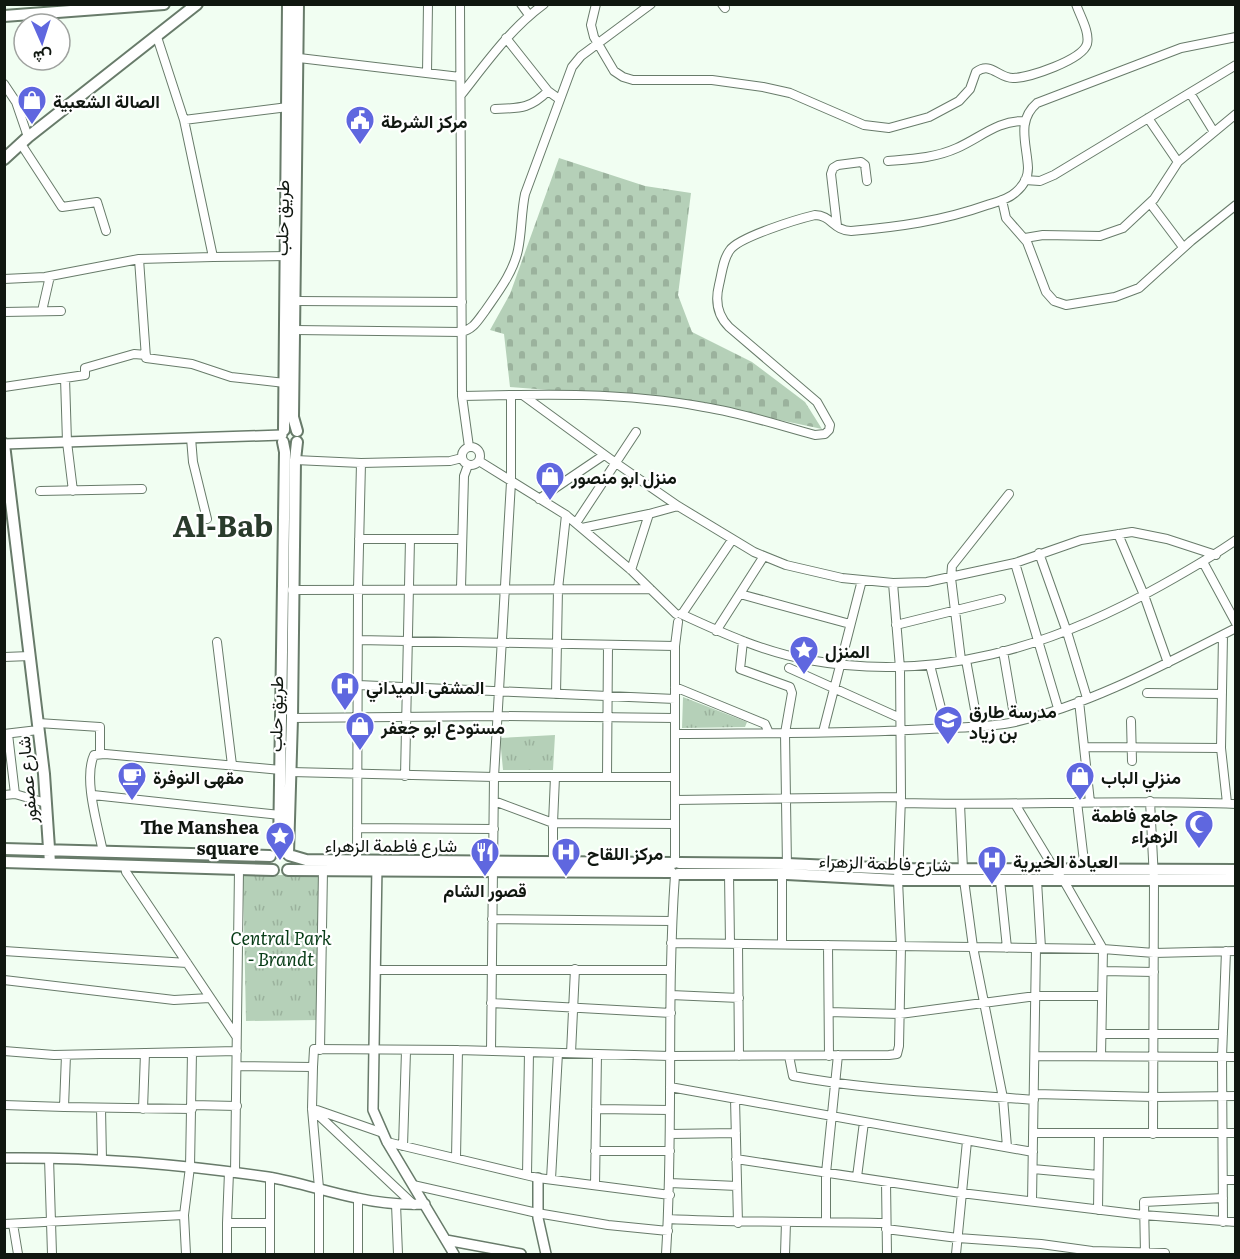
<svg xmlns="http://www.w3.org/2000/svg" width="1240" height="1259" font-family="Literata,Vazirmatn,serif">
	<defs>
		<pattern id="cemetery-stones" width="16" height="16" patternUnits="userSpaceOnUse" patternTransform="scale(1.5)"><rect width="16" height="16" fill="#b5d0b8"/><path d="M2 7V4a2 2 0 0 1 4 0v3zM10 15v-3a2 2 0 0 1 4 0v3z" fill="#9bb29d"/></pattern>
		<pattern id="park-tufts" width="24" height="20" patternUnits="userSpaceOnUse" patternTransform="scale(1.5)"><rect width="24" height="20" fill="#b5d0b8"/><path d="M3 7l-1-3M5 7V3M7 7l1-3M15 17l-1-3M17 17v-4M19 17l1-3" fill="none" stroke="#9bb29d"/></pattern>
	</defs>
	<rect width="100%" height="100%" fill="#f1fef2"/>
	<path fill="url(#cemetery-stones)" d="M559,158L645,186L691,193L678,295L692,332L752,362L805,402L822,429L690,401L510,387L504,334L490,330L510,294Z"/>
	<path fill="url(#park-tufts)" d="M683,697L747,722L745,727L682,728Z
		M555,735L553,770H503L500,738Z
		M243,875H318V1020L246,1021Z"/>
	<g fill="none" stroke-linecap="round" stroke-linejoin="round">
		<g stroke="#687b6a" stroke-width="10">
			<path id="minor" d="M460,4L462,396L469,447
				M521,4L529,15
				M596,4L591,25L594,37L614,71L623,77L633,80H712L763,87L790,93L864,125L889,128L929,117L959,101L970,89L976,72C991,61 998,78 1013,78C1029,78 1082,60 1087,44C1090,32 1080,16 1076,4
				M722,4L725,8
				M157,37L184,120L213,257L287,256
				M506,38L548,91L559,99
				M299,58L460,77
				M427,73L428,4
				M4,84L16,102L28,137
				M1190,93L1214,132
				M461,95C487,62 510,29 544,4
				M495,109C520,108 530,109 548,91
				M1148,118L1178,162
				M184,120L288,107
				M21,144L62,207L97,202L106,231
				M888,161C912,159 935,158 957,148C980,138 998,120 1025,121
				M1025,180L1040,181L1054,175L1236,65
				M1002,200L1006,218L1027,242L1046,292L1054,301L1066,305L1115,297L1139,288L1191,241L1236,205
				M1150,203L1183,247
				M837,226L831,174L833,168L838,165L861,162L865,165L867,181
				M1025,238L1043,235L1100,236L1123,228L1154,199L1178,162L1236,114
				M213,257L139,259L146,358L192,364L231,377L285,383
				M4,279L45,277L139,259
				M296,301L462,302
				M42,311L50,276
				M4,312L61,311
				M295,330L461,332C473,330 478,320 485,311C498,292 513,273 518,250C522,231 521,213 525,194L572,67L581,56L651,4
				M65,378L67,442L73,491
				M4,387L85,375V368L134,354L146,355
				M462,396C542,394 625,392 704,407C742,413 778,425 815,435L825,434L829,430L830,425L817,402L729,327C717,315 715,301 719,285C722,273 723,259 730,250C739,237 798,219 815,215C831,215 834,231 851,231C898,227 942,221 987,205C997,202 1009,199 1016,192C1023,186 1028,177 1028,168C1027,144 1016,121 1037,103L1181,48L1236,37
				M524,396L613,461L678,506L754,552L786,565L842,578L893,583L927,582L1015,563L1081,540L1132,532L1167,539L1216,555
				M191,438L193,462L207,519
				M462 456a9 9 0 1 1 18 0a9 9 0 1 1-18 0Z
				M295,460L361,463L450,461L462,458
				M479,461L566,515L631,570L676,614
				M40,491L142,489
				M539,499L604,455
				M576,523L636,432
				M582,528L649,514L678,506
				M1118,534L1144,595L1168,663
				M359,539H462
				M1039,553L1067,632L1087,698
				M1203,562L1236,623
				M1015,563L1058,708
				M631,570L649,514
				M461,588L464,476L468,465
				M292,590L650,589
				M740,594L850,624
				M681,614C722,633 764,652 809,660C936,683 1052,647 1162,585C1187,571 1212,557 1236,540
				M682,614L732,540
				M896,625L1001,599
				M716,631L764,556
				M1223,635L1221,748L1227,803
				M358,640L675,646
				M743,641L740,669L790,687L792,693L785,733L787,867
				M217,642L232,765
				M1003,651L1015,721
				M4,657L30,656
				M961,660L951,578L952,566L1009,494
				M966,660L978,726
				M930,665L946,728
				M789,668L900,718
				M358,685L675,699
				M675,687L765,724L769,733
				M1147,693L1222,694
				M556,694L558,589L566,515
				M1079,701L1090,802
				M292,718L498,716L675,718
				M1131,721L1132,761
				M38,723L100,727V754
				M823,732L862,580
				M4,734L38,730
				M8,734L15,794
				M675,734C759,733 844,734 929,729C957,727 987,728 1015,722C1092,704 1165,664 1236,628
				M1084,747L1221,748
				M291,772L494,777H675
				M405,776L410,539
				M607,777L608,645
				M4,795L15,794L46,803
				M93,795L280,815
				M675,800L901,797
				M494,801L553,823L555,777
				M1150,801L1154,879L1153,1134
				M1077,802L1085,870
				M901,803C1012,806 1124,799 1236,804
				M960,804L963,870
				M1015,804L1055,870L1064,881L1103,949L1101,1056
				M357,828L494,829
				M103,852C98,826 83,779 94,755L105,754L281,770
				M675,862V646L678,622
				M357,863L358,589L361,463
				M553,863V823L675,824
				M125,865L126,872L236,1036
				M729,874L730,944
				M964,880L973,947L1003,1098L1007,1147
				M1000,880L1007,948
				M1037,881L1041,948
				M492,919L672,921
				M671,943L973,947L1103,949L1154,953L1236,951
				M738,944L739,1056
				M782,944V874
				M828,945L829,1056
				M4,951L187,963
				M376,970H671
				M1103,971L1154,972
				M4,980L174,1000L210,998
				M671,995L739,998
				M491,1003L671,1013
				M829,1012L900,1014L1036,996H1102
				M1102,1034H1223
				M320,1050L323,870
				M4,1051L54,1055L237,1051
				M491,1051L494,777L511,482V395
				M571,1053L575,969
				M66,1055L64,1107L192,1109
				M789,1056L793,1076C873,1091 953,1093 1034,1100
				M1035,1056L1236,1057
				M237,1066L313,1067L314,1049L458,1050L670,1056L889,1055L897,1054L899,1046L901,946L898,880L901,797L900,668L893,583
				M313,1067L312,1109L319,1188V1254
				M670,1087L1033,1152
				M1035,1094L1154,1097L1236,1096
				M735,1099L738,1223
				M4,1105L64,1107
				M192,1105L237,1106
				M101,1108L102,1160
				M143,1109L145,1053
				M312,1109L414,1205
				M596,1109L670,1110
				M317,1110L383,1133
				M1034,1133H1236
				M670,1134L736,1133
				M387,1142L538,1178L670,1195
				M403,1146L406,1051
				M595,1151H670
				M49,1158L52,1254
				M456,1158L458,1050
				M736,1159L961,1193L1143,1215L1236,1222
				M1033,1169L1098,1175
				M235,1173L239,869
				M527,1175L529,1052
				M857,1177L864,1122
				M551,1179L558,1053
				M1223,1180H1236
				M886,1182L887,1254
				M670,1183L737,1186
				M413,1185L537,1213L608,1225L668,1231
				M595,1185L597,1054
				M358,1198V1254
				M1032,1201L1036,948
				M396,1204L398,1254
				M1098,1210L1099,1133
				M668,1219C741,1223 814,1221 886,1223
				M826,1221V1173L838,1055
				M1223,1222L1222,1057L1226,951
				M227,1223L229,1172
				M4,1224L184,1215
				M13,1224L18,1254
				M886,1229L958,1238L1041,1244L1092,1251L1165,1253
				M186,1254L184,1215L190,1167L192,1052
				M227,1254V1223H270
				M270,1254V1177
				M666,1254C674,1128 666,1001 675,875
				M785,1254L786,1222
				M956,1254L967,1141
				M1145,1254L1144,1202L1223,1198"/>
		</g>
		<g stroke="#687b6a" stroke-width="12">
			<path id="tertiary" d="M4,444L282,435
				M377,865L373,1110L387,1142L454,1254
				M4,1158C92,1157 181,1164 268,1177C298,1182 327,1192 357,1198C379,1203 402,1205 425,1204
				M538,1178V1218L546,1254
				M446,1240L521,1254"/>
		</g>
		<g stroke="#687b6a" stroke-width="14">
			<path id="secondary" d="M4,16L164,4
				M4,159L28,137L197,4
				M284,430L288,4
				M297,431L293,417L298,4
				M4,444L44,774L50,863
				M4,849L270,856
				M279,850L285,452L283,442
				M288,854L292,718L295,460L297,442
				M289,855L306,860L674,863
				M4,862L273,870
				M679,863L787,864L898,869L1236,870
				M288,870L671,872
				M678,874H787L898,880H1236"/>
		</g>
		<use href="#minor" stroke="#fff" stroke-width="8"/>
		<use href="#tertiary" stroke="#fff" stroke-width="9"/>
		<use href="#secondary" stroke="#fff" stroke-width="10"/>
	</g>
	<defs>
		<g id="shop-pin" transform="scale(1.5)"><path d="M0 17L-7.5 6A9.5 9.5 0 1 1 7.5 6Z" fill="#5f67df" stroke="#fff"/><path d="M-5-2.5h2.3a2.7 3.5 0 0 1 5.4 0H5L5.5 6h-11ZM-1.5-2.5h3a1.5 2.3 0 0 0-3 0Z" fill="#fff"/></g>
		<g id="civic-pin" transform="scale(1.5)"><path d="M0 17L-7.5 6A9.5 9.5 0 1 1 7.5 6Z" fill="#5f67df" stroke="#fff"/><path d="M-.6-6.5H3V-4.5H.6V-3L4-1V1h2V6H-6V1h2V-1L-.6-3ZM-1.2 2.5V6h2.4V2.5Z" fill="#fff"/></g>
		<g id="sight-pin" transform="scale(1.5)"><path d="M0 17L-7.5 6A9.5 9.5 0 1 1 7.5 6Z" fill="#5f67df" stroke="#fff"/><path d="M0-6L1.8-2.2L6-1.7L2.9 1.2L3.7 5.4L0 3.3L-3.7 5.4L-2.9 1.2L-6-1.7L-1.8-2.2Z" fill="#fff"/></g>
		<g id="hospital-pin" transform="scale(1.5)"><path d="M0 17L-7.5 6A9.5 9.5 0 1 1 7.5 6Z" fill="#5f67df" stroke="#fff"/><path d="M-5-5h3v3.5h4V-5h3V5h-3V1.5h-4V5h-3Z" fill="#fff"/></g>
		<g id="school-pin" transform="scale(1.5)"><path d="M0 17L-7.5 6A9.5 9.5 0 1 1 7.5 6Z" fill="#5f67df" stroke="#fff"/><path d="M0-5L7-2L0 1L-7-2ZM-4 1L0 2.5L4 1V4Q0 6-4 4Z" fill="#fff"/></g>
		<g id="cafe-pin" transform="scale(1.5)"><path d="M0 17L-7.5 6A9.5 9.5 0 1 1 7.5 6Z" fill="#5f67df" stroke="#fff"/><path d="M-5.5-4.5H6V0H3Q3 3.5 0 3.5H-2.5Q-5.5 3.5-5.5 0ZM3-3.2v2h1.7v-2ZM-6 4.5H4V6H-6Z" fill="#fff"/></g>
		<g id="mosque-pin" transform="scale(1.5)"><path d="M0 17L-7.5 6A9.5 9.5 0 1 1 7.5 6Z" fill="#5f67df" stroke="#fff"/><path d="M3.5-4.9A6 6 0 1 0 3.5 4.9A5 5 0 1 1 3.5-4.9Z" fill="#fff"/></g>
		<g id="restaurant-pin" transform="scale(1.5)"><path d="M0 17L-7.5 6A9.5 9.5 0 1 1 7.5 6Z" fill="#5f67df" stroke="#fff"/><path d="M-5-6h1v4h1v-4h1v4h1v-4h1v5L-1.5 .5V6h-2V.5L-5-1ZM5-6V6H3V1.5H1.5Q1.5-4 5-6Z" fill="#fff"/></g>
	</defs>
	<g fill-rule="evenodd">
		<use href="#shop-pin" x="32" y="100"/>
		<use href="#civic-pin" x="360" y="120"/>
		<use href="#shop-pin" x="550" y="476"/>
		<use href="#sight-pin" x="804" y="650"/>
		<use href="#hospital-pin" x="345" y="686"/>
		<use href="#school-pin" x="948" y="720"/>
		<use href="#shop-pin" x="360" y="726"/>
		<use href="#cafe-pin" x="132" y="776"/>
		<use href="#shop-pin" x="1080" y="776"/>
		<use href="#mosque-pin" x="1199" y="824"/>
		<use href="#sight-pin" x="280" y="836"/>
		<use href="#restaurant-pin" x="485" y="852"/>
		<use href="#hospital-pin" x="566" y="852"/>
		<use href="#hospital-pin" x="992" y="860"/>
	</g>
	<g text-anchor="middle" dominant-baseline="central" stroke-width="4.5" stroke-linejoin="round" paint-order="stroke">
		<g font-size="18" font-weight="bold" fill="#101710" stroke="#fff" text-anchor="start">
			<text x="53" y="100">الصالة الشعبية</text>
			<text x="381" y="120">مركز الشرطة</text>
			<text x="571" y="476">منزل ابو منصور</text>
			<text x="825" y="650">المنزل</text>
			<text x="366" y="686">المشفى الميداني</text>
			<text x="969" y="710">مدرسة طارق<tspan x="969" dy="21">بن زياد</tspan></text>
			<text x="381" y="726">مستودع ابو جعفر</text>
			<text x="153" y="776">مقهى النوفرة</text>
			<text x="1101" y="776">منزلي الباب</text>
			<text x="1178" y="814" text-anchor="end">جامع فاطمة<tspan x="1178" dy="21">الزهراء</tspan></text>
			<text x="259" y="826" text-anchor="end">The Manshea<tspan x="259" dy="21">square</tspan></text>
			<text x="587" y="852">مركز اللقاح</text>
			<text x="1013" y="860">العيادة الخيرية</text>
			<text x="485" y="889" text-anchor="middle">قصور الشام</text>
		</g>
		<g font-size="18" fill="#101710" stroke="#fff">
			<text transform="translate(281 218) rotate(-89)">طريق حلب</text>
			<text transform="translate(275 714) rotate(-89)">طريق حلب</text>
			<text transform="translate(26 780) rotate(-95)">شارع عصفور</text>
			<text x="391" y="844">شارع فاطمة الزهراء</text>
			<text transform="translate(885 862) rotate(2)">شارع فاطمة الزهراء</text>
		</g>
		<g font-size="18" font-style="italic" fill="#063b15" stroke="#fff">
			<text x="281" y="937">Central Park<tspan x="281" dy="21">- Brandt</tspan></text>
		</g>
		<g font-size="30" font-weight="bold" fill="#2a3b2c" stroke="#fff">
			<text x="223" y="524">Al-Bab</text>
		</g>
	</g>
	<rect width="1240" height="1259" fill="none" stroke="#101710" stroke-width="12"/>
	<g transform="translate(42 42) rotate(177)"><circle r="28" fill="#ffffff" stroke="#9fa29f" stroke-width="1.5"/>
	<path d="M0-4.5L10 22L0 15L-10 22Z" fill="#5f67df"/>
	<text y="-9" font-size="16" font-weight="bold" text-anchor="middle" fill="#101710">ش</text>
	</g>
</svg>
